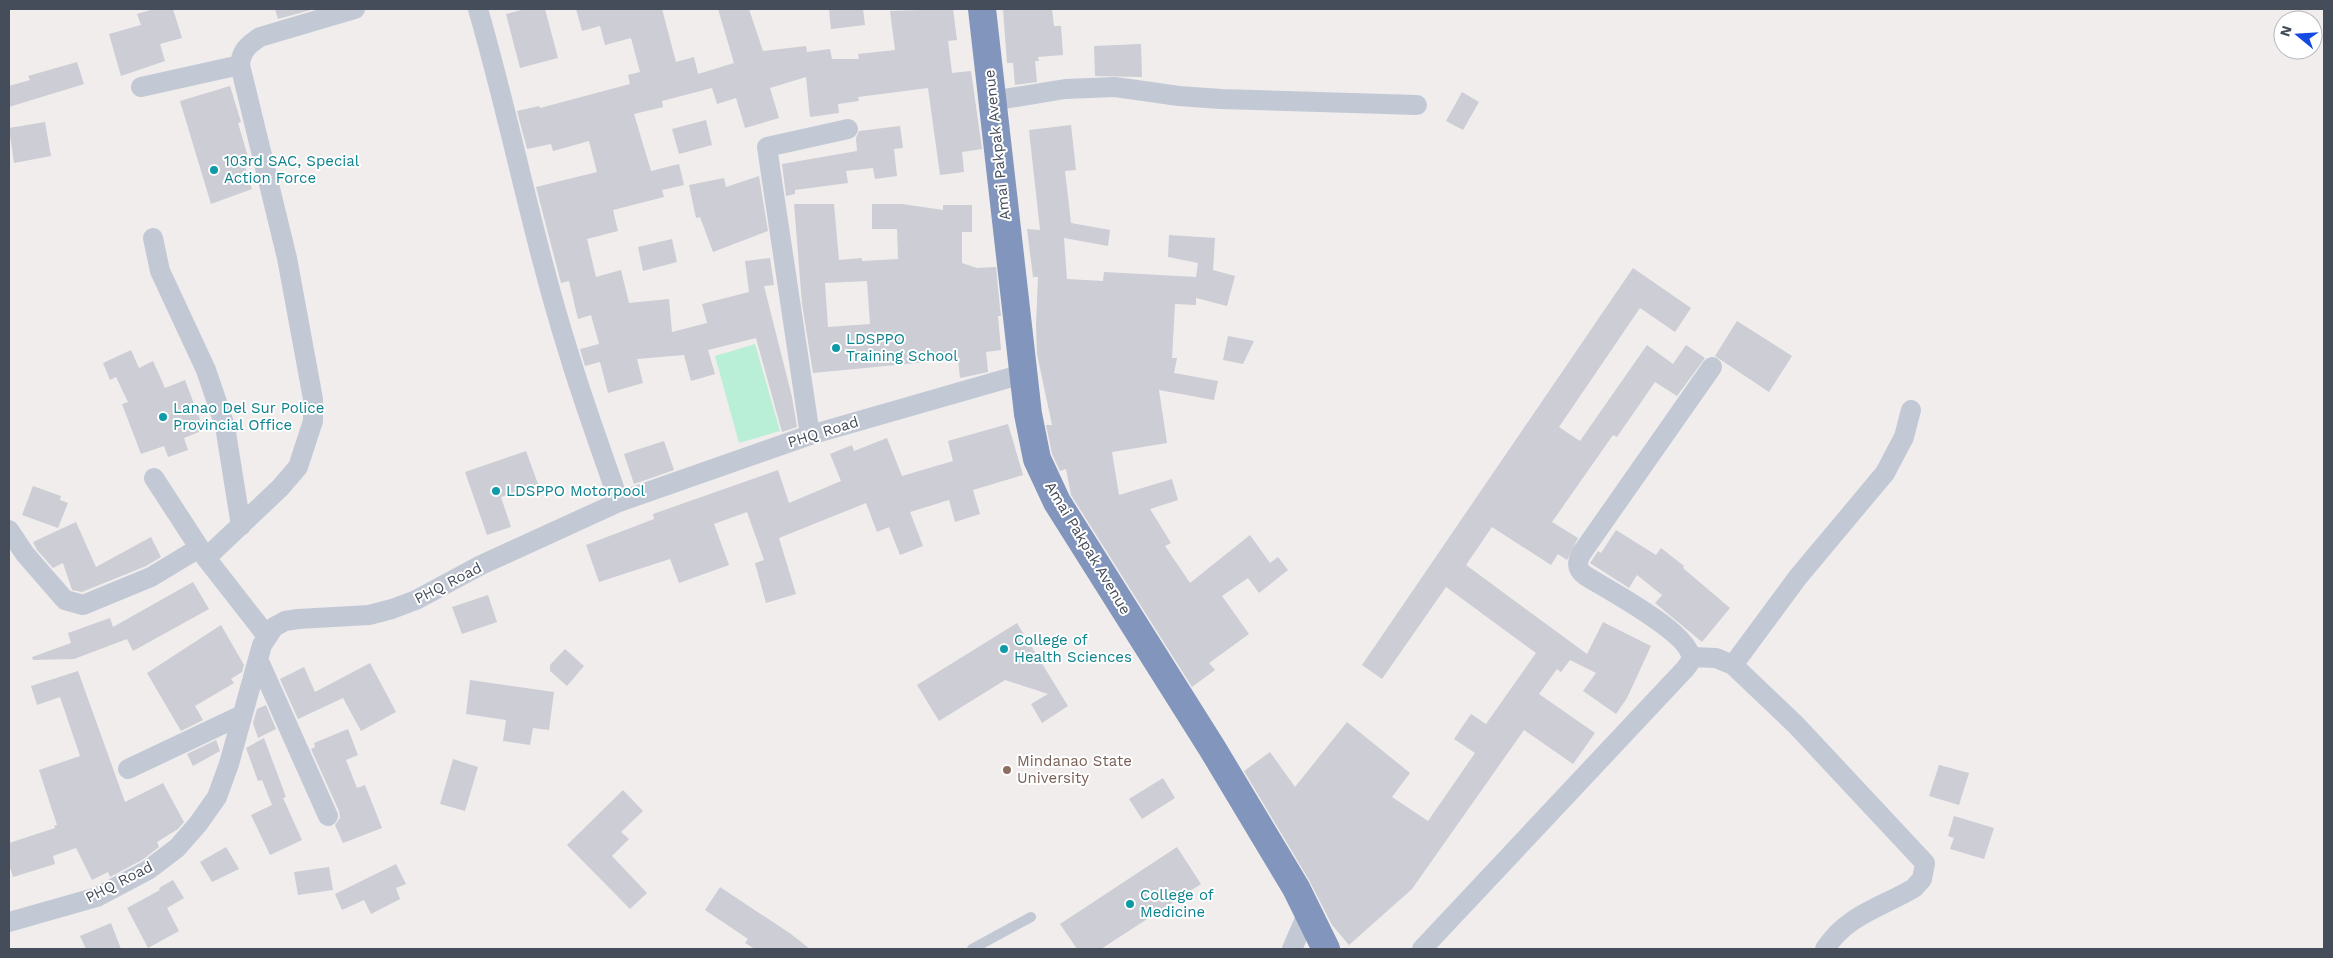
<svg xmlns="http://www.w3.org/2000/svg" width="2333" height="958" font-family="'Work Sans',sans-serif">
	<rect width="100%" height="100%" fill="#f0edec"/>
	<path fill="#b9efd7" d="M755,344L780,431L739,443L715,356Z"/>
	<path fill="#cccdd5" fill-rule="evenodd" d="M154,9H173L182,38L160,44L165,61L121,76L109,34L141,25L137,14Z
		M275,9H314L278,19Z
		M525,9H545L558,58L520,68L506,14Z
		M576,9H662L676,62L694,57L698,74L734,63L718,9H749L763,51L806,46L807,52L830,49L832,59H859L858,54L895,50L890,11L953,9L957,40L948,41L952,73L971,71L982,149L962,152L964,172L940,175L928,88L858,97L859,101L838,104L839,113L810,117L806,77L770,88L779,118L745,128L736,98L717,104L712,88L662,101L663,107L634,114L651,171L679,164L684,185L662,190L664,197L613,210L618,231L587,239L596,277L621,270L629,303L669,299L672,332L707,323L702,304L749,292L745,261L770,258L774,285L764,286L792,397L797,427L782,432L756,338L708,350L715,374L691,381L684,355L637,359L643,383L608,393L600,362L585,366L580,349L599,344L591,315L578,319L569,281L561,283L536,187L597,172L589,141L553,151L551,144L527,149L517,111L539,106L540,108L630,84L628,75L640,72L631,38L605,45L600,26L582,31Z
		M829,9H863L865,25L831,29Z
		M1003,9H1052L1054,26H1061L1063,55L1038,57L1039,61H1035L1037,82L1015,85L1013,63H1007Z
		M1141,44L1142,77L1095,76L1094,46Z
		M77,62L84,84L9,107V86L30,80L28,76Z
		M230,86L241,122L238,123L248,157L243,159L252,189L211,204L180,101Z
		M1462,92L1479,102L1463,130L1446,121Z
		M706,120L712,145L679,154L672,129Z
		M45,122L51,156L14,163L9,128Z
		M1071,125L1076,170L1065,171L1071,223L1110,230L1108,246L1064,238L1067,279L1103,281L1104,272L1196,277L1198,263L1168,257L1169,235L1215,238L1213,270L1235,276L1227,306L1196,298V305L1175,304L1172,358H1177L1174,373L1218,381L1214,400L1159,390L1167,443L1112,452L1119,495L1172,479L1178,500L1150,509L1171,543L1165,546L1190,583L1250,535L1270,563L1278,557L1288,570L1259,593L1248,578L1222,596L1249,634L1209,663L1215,670L1192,687L1071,495L1066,469L1060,471L1052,454L1046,425H1052L1037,354L1036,325L1038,277H1033L1027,229L1040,230L1029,130Z
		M900,126L903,148L894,149L897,176L875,179L873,168L846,171L848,183L795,190V194L786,196L782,164L857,151L856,138L859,131Z
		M759,176L768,231L713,252L700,217L696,218L689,185L724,178L726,187Z
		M794,204H834L839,260L862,258V261L898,259L897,229H872V204H902L943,210V205H972V232H962V263L977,268L996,267L1000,308L1001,316H998L1001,350L986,352L988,372L960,378L958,359L813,373L802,304ZM867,281L870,324L828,327L825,283Z
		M672,239L677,262L643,271L638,247Z
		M1633,268L1691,308L1675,332L1640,308L1559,427L1580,441L1647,345L1673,364L1686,345L1705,358L1677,396L1655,382L1617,437L1613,435L1552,522L1578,538L1567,560L1558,554L1551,565L1492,527L1466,565L1587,654L1603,622L1651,646L1627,698L1616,714L1583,691L1596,673L1570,660L1561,672L1557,669L1539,694L1595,733L1573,764L1524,730L1412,889L1349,945L1332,925L1309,880L1244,771L1270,752L1295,787L1347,722L1410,773L1392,797L1428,821L1475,753L1454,739L1471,714L1486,724L1536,653L1446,587L1382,679L1362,665Z
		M1737,321L1792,356L1769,392L1715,356Z
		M1228,336L1254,341L1243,364L1223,360Z
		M131,350L139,368L153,361L165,388L185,380L204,430L184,438L188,450L168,457L164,446L141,454L122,404L128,402L116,377L110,380L103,363Z
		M1008,424L1023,475L973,490L980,514L955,522L949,500L910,512L923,546L900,555L889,527L877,532L866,503L779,538L796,594L766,603L755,563L764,560L747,512L714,524L729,565L679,583L670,559L599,582L586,545L654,519L653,514L778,470L789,503L841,481L830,454L852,445L854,451L887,438L902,476L953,461L948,441Z
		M664,441L674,470L634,484L624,454Z
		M526,451L538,484L501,497L511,527L487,535L465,472Z
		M33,486L61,496L60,500L68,503L58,528L22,515Z
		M76,522L96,567L151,537L161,557L146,566L82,592L72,590L63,563L53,568L37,550L33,542Z
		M1616,530L1656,555L1661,548L1684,566L1683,568L1730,608L1702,642L1655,603L1662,595L1637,575L1629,588L1590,563L1598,551L1601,553Z
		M193,582L209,609L133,651L127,639L74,659L33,660L32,657L71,643L68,633L110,618L113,627Z
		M488,595L497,622L462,634L452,607Z
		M1017,623L1068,706L1042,723L1031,704L1048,694L1005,680L939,721L917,685Z
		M221,625L244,665L242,672L231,679L234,683L195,706L203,720L181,731L147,673Z
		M565,649L584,666L567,686L550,671V665Z
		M370,663L396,712L361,731L343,698L298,719L280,679L304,667L315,692Z
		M78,671L125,802L163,783L184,822L178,829L157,842L159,847L142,860L110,877L108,872L92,880L76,848L53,856L55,864L13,877L9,864V843L55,828L54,826L57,825L39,770L80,756L60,697L37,705L31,686Z
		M470,680L554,692L549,730L533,728L530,745L503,741L506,720L466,714Z
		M266,705L276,729L258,738L253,723L257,709Z
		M348,729L358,755L346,760L357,788L365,785L382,828L343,843L335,825L340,818L339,811L311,749L315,747L314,743Z
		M264,738L286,797L283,798L302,840L270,855L251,815L272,805L262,780L258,781L246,748Z
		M216,740L220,751L193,766L187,754Z
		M453,759L478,767L465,811L440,804Z
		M1939,765L1969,773L1959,805L1929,796Z
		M1163,778L1175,798L1142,819L1129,799Z
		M623,790L643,811L621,832L629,839L612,856L647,893L630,909L567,845Z
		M1954,816L1994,828L1984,859L1950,849L1954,838L1948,836Z
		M226,847L239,869L212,882L200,862Z
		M1177,847L1201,884L1101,949H1077L1060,924Z
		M396,864L406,884L396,888L400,899L371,914L364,900L342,910L335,894Z
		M329,867L333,890L298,895L294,872Z
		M173,880L184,898L167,908L179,931L148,948L127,908L160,890L159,888Z
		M720,887L791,934L810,949H755L745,943L748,939L705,910Z
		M111,923L121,949H86L80,936Z"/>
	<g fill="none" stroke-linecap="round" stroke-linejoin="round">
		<path stroke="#c2c9d5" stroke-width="10" d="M972,949L1031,917"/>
		<path stroke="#c2c9d5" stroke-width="20" d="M478,9C511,123 533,240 569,354C584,404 602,452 619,502
			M141,87L240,65
			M992,101L1065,89L1115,87L1179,96L1221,99L1417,105
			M153,238L160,271L206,370L225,426L241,526
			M810,435L767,147L848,129
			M154,478L206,558L267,636
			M9,530L25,554L65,600L83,605L151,577L199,548
			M206,558L280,488L298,467L313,421V399L287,258L240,65C241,51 248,45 260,37L355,9
			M1692,657L1716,658L1733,665L1796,725L1925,863L1922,879L1914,888C1880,908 1847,915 1825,949
			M258,659L328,816
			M1733,665L1798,577L1885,473L1904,437L1911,410
			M128,769L242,715
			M9,922L97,897L148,870L177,848L198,824L217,797L229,764L262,645L274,627L285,621L298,619L369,615L392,609L416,600L481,565L619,502L810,435L1023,374
			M1292,949L1308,912
			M1422,949L1685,669L1691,661C1695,635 1606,589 1586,576C1577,570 1576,564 1581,554L1712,367"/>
		<path stroke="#8295bd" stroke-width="28" d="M982,9L1028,414L1037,459L1057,502L1212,748L1296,888L1326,949"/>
	</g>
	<g fill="#0f9aa8" stroke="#fff" stroke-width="2">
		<circle cx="214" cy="170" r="5"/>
		<circle cx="836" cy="348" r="5"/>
		<circle cx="163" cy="417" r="5"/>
		<circle cx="496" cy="491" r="5"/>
		<circle cx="1004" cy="649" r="5"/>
		<circle cx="1130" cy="904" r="5"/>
	</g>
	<circle fill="#8d6e63" stroke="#fff" stroke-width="2" cx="1007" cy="770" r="5"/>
	<g text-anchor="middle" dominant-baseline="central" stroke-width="4" stroke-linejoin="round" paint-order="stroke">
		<g font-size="15" fill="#454c5a" stroke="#fff">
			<text transform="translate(997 145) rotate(-96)">Amai Pakpak Avenue</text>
			<text transform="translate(823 432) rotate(-17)">PHQ Road</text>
			<text transform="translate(1088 548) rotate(59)">Amai Pakpak Avenue</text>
			<text transform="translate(448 583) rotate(-27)">PHQ Road</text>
			<text transform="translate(119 882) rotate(-27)">PHQ Road</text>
		</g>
		<g font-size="15" fill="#0d838f" stroke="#fff" text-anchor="start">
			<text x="224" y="161">103rd SAC, Special<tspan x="224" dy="17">Action Force</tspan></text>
			<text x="846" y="339">LDSPPO<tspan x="846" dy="17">Training School</tspan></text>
			<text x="173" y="408">Lanao Del Sur Police<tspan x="173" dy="17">Provincial Office</tspan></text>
			<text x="506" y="491">LDSPPO Motorpool</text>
			<text x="1014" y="640">College of<tspan x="1014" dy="17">Health Sciences</tspan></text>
			<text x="1140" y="895">College of<tspan x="1140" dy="17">Medicine</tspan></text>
		</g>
		<g font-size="15" fill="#785e54" stroke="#fff" text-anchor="start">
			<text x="1017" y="761">Mindanao State<tspan x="1017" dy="17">University</tspan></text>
		</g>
	</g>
	<rect width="2333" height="958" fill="none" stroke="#454c5a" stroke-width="20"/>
	<g transform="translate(2298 35) rotate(288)"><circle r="24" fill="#ffffff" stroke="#b5b7bd"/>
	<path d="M0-4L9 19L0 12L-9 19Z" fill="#1449e2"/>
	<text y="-8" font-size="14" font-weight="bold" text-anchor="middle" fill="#454c5a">N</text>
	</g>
</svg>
